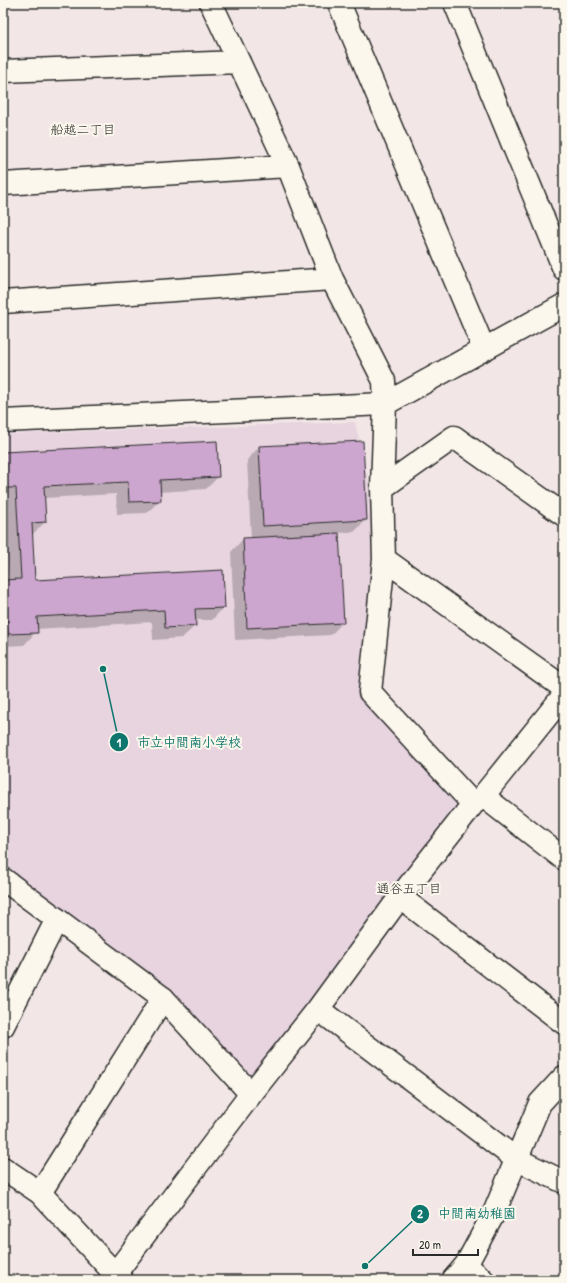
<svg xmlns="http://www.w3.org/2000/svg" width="567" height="1283" font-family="'Patrick Hand','Klee One',sans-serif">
	<rect width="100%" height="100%" fill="#f2e7e6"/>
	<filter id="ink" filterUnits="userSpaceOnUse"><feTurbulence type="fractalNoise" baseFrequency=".025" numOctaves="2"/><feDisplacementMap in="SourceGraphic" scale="8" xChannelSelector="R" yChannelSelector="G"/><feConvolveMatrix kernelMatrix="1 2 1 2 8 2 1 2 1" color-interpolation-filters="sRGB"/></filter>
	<g filter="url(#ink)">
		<path fill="#e7d4df" d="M355,422L378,522L358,695L457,806L252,1078L3,867V434Z"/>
		<path fill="#0003" d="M362,442L366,520L354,532L338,533L343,622L331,635L235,640L231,552L243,539H251L247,460L259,447Z
			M3,453L218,477L206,489L159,492L160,500L147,513L117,514L116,494L44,498L45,522L33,534H31L34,581L224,607L212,620H194L195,626L182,638L153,640L152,622L36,629V632L24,645L3,646V581H9L4,500H3Z"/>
		<path fill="#cca6ce" stroke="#2b2b2b" d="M217,441L219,477L160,480L161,501L129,502L128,482L44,486L46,522L32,523L35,580L223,570L225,608L195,609L196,626L165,628L164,610L37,617L38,633L8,634L7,617L3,618V580L21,579L16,488H3V452Z
			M363,441L367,520L263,526L259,446Z
			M339,533L344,623L247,628L243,538Z"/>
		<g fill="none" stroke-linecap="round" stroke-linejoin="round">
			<g stroke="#2b2b2b" stroke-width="25">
				<path id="street" d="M211,3L288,166L332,279L384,381L385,404L382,488L384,559L370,692L473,804
					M339,3L484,349
					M455,3L564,269
					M3,71L239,62
					M3,184L288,166
					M3,302L332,279
					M385,404L564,305
					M382,488L454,437L564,515
					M384,559L564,688
					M483,796L564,859
					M400,897L564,1023
					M318,1009L516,1159L564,1182
					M3,1026L57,919
					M3,1168L40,1193L115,1274L122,1280
					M40,1193L163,998
					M466,1265L483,1280
					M115,1274L251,1094L318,1009L400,897L473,804L483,796L564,695"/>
			</g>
			<g stroke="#2b2b2b" stroke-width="25">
				<path id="secondary" d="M3,421L385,404
					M3,879L163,998L251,1094
					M453,1280L466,1265L494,1213L540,1103L564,1077"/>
			</g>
			<use href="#street" stroke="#fbf7ec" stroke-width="22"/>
			<use href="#secondary" stroke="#fbf7ec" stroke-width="22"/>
		</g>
	</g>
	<g text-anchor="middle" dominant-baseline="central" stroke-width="4" stroke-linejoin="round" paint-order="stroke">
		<g font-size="13" fill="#2b2b2b" stroke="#fbf7ec">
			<text x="83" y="129">船越二丁目</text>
			<text x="409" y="888">通谷五丁目</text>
		</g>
	</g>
	<path fill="none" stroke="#0f766e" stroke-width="1.5" d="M103 669L119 742M365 1266L420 1214"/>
	<g fill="#0f766e" stroke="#fbf7ec" stroke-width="1.5">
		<circle cx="103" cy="669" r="4"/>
		<circle cx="365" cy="1266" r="4"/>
		<circle cx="119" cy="742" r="10"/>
		<circle cx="420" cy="1214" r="10"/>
	</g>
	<g font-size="12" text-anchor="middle" font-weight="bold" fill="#fff">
		<text x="119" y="747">1</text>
		<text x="420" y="1218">2</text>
	</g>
	<g font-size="13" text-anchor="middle" font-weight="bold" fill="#0f766e" stroke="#fbf7ec" stroke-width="4" stroke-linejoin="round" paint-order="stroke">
		<text x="189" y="747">市立中間南小学校</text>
		<text x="477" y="1218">中間南幼稚園</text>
	</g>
	<rect width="567" height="1283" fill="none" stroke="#fbf7ec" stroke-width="16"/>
	<rect x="8" y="8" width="551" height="1267" fill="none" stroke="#2b2b2b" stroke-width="1.5" filter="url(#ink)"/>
	<path d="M413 1249v6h65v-6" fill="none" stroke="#2b2b2b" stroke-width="2"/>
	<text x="419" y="1249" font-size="12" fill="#2b2b2b" stroke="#fbf7ec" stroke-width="3" paint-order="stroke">20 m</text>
</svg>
